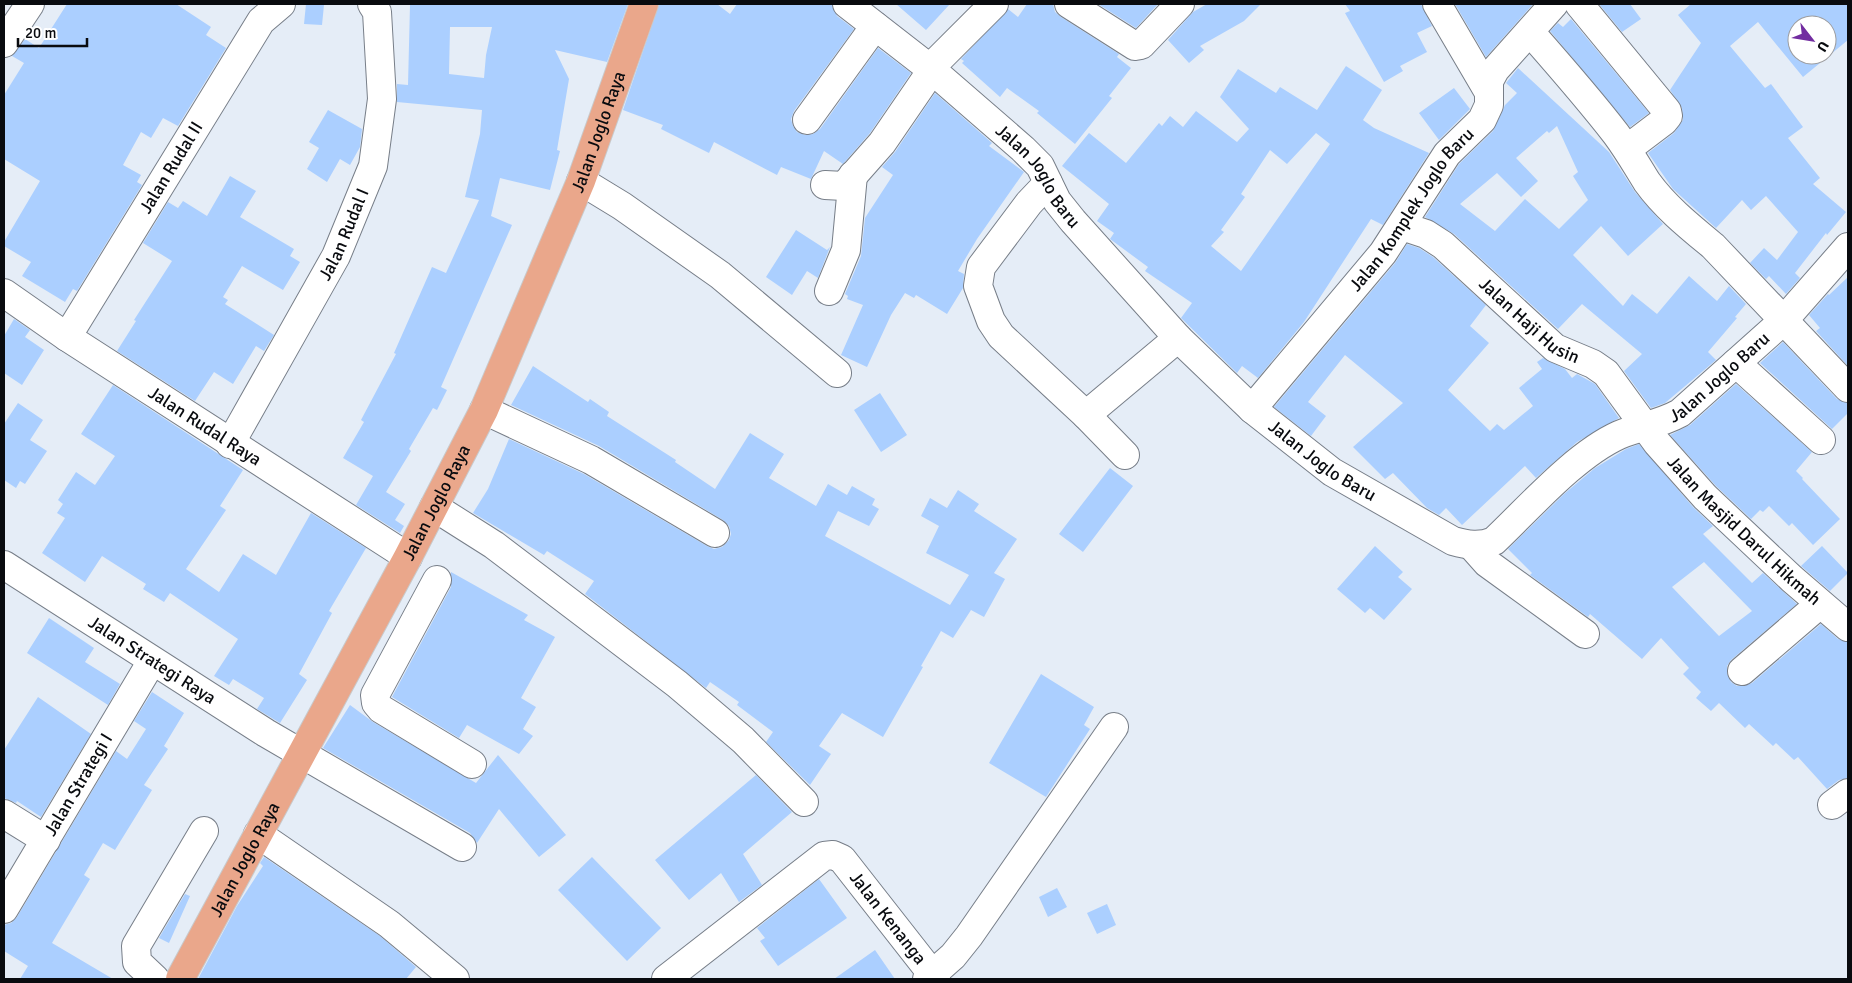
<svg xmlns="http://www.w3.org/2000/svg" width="1852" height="983" font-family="Signika,sans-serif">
	<rect width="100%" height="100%" fill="#e5edf7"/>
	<path fill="#abcfff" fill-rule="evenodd" d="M67,4H176L211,27L206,35L226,48L178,126L163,118L151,138L141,132L123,165L141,175L137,182L142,185L77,291L73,289L65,302L22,276L31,262L4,246V242L40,181L4,159V95L24,63L12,56L25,39L39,48Z
		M306,4L324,5L322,25L304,24Z
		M628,4L607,62L555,50L569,79L557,150L560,151L550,190L500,178L491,216L512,225L441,387L447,390L437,410L433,408L409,449L411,451L386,492L405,504L395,520L404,526L400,533L356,505L373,476L343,458L364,422L361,420L396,354L394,353L432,267L446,273L479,200L465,197L480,134L482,110L397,102V84L408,85L410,5ZM450,27H492L486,55L484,78L449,74Z
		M659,4H717L730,14L737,4H832L837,16L854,29L794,111L791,119L793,126L797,132L805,135L813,134L820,129L878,48L911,73L870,133L843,164L824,151L811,179L781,167L777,175L714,142L709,153L661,129L663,125L623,110Z
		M896,4H950L926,30Z
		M1027,4H1053L1055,12L1061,17L1119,54L1117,57L1131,68L1109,96L1112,98L1075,144L1037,113L1039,111L1007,88L1000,97L962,63L964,61L961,59L1008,9L1018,17Z
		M1098,4H1158L1136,28Z
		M1207,4H1261L1244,21L1200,46L1204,50L1189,63L1168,40L1193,12Z
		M1345,4H1421L1432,26L1417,33L1427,52L1400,66L1403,71L1384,82L1345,13L1350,11Z
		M1455,4H1533L1486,57Z
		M1599,4H1630L1641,19L1622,32Z
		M1691,4H1848V40L1803,77L1758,22L1730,46L1765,88L1771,84L1803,127L1788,138L1820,178L1813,184L1846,212L1827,235L1826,233L1795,273L1800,278L1786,294L1769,276L1766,279L1750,263L1764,248L1777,260L1798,232L1766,196L1751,210L1742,200L1716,228L1673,189L1648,153L1674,133L1683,120L1682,108L1670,90L1701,43L1678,15ZM1797,25H1827V55H1797Z
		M1571,19L1649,113L1630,127L1550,31L1558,23L1563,27Z
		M1346,66L1382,90L1363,120L1374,128L1429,153L1383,225L1371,219L1304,322L1258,378L1242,366L1237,373L1181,318L1192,303L1145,271L1148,267L1110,239L1114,233L1097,221L1109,204L1062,166L1089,133L1126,163L1159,123L1162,126L1170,116L1183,127L1196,111L1237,142L1249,129L1220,97L1238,69L1276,93L1280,87L1317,110ZM1316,133L1330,144L1241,271L1211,246L1224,232L1221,230L1245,197L1241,194L1270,150L1287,164Z
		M1518,68L1609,152L1635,192L1663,224L1628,256L1601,226L1573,255L1623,306L1632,294L1657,314L1689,276L1717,301L1729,286L1746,304L1735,317L1737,318L1708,352L1716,360L1665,403L1651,408L1624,371L1642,354L1582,304L1558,329L1454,234L1425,217L1459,164L1493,131L1505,105L1517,93L1506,83ZM1557,126L1578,172L1573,176L1588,200L1559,229L1525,199L1495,231L1460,204L1497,173L1521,197L1538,181L1516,158L1547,131L1549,133Z
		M1454,88L1470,109L1439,140L1419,113Z
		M935,93L992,143L989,146L1024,172L977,239L958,271L964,274L963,288L947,314L916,295L914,298L905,293L891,315L867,367L841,355L863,305L847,299L848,296L845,294L861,256L865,218L893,175L882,167L895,152Z
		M328,110L362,129L360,147L350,165L340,159L327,182L307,169L319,148L309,142Z
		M230,176L256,191L240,217L294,249L290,256L300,262L283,290L242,266L223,297L228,300L225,304L274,335L264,351L256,346L233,384L214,372L195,401L117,351L136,321L134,320L172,261L143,243L168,202L178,208L183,201L207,216Z
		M796,230L827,250L830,247L818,278L807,271L792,295L766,277Z
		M1407,244L1419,248L1433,257L1486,305L1470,326L1489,343L1448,390L1490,431L1497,424L1504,430L1533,406L1519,388L1542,369L1537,362L1543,358L1565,369L1572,378L1577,374L1595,384L1619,418L1577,442L1536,478L1525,466L1462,525L1446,508L1439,515L1427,508L1393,473L1385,479L1353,447L1403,403L1345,355L1308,402L1326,416L1311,436L1274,407L1395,263Z
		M1848,277V366L1816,331L1820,328L1809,315L1828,294L1829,295Z
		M14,319L30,330L25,337L44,350L22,385L4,373V336Z
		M1783,342L1837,399L1848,403V413L1832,429L1760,363Z
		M533,366L588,402L590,399L609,412L607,416L676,460L675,462L715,489L750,433L784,454L769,478L816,506L828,484L847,495L852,486L875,499L872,505L879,509L869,526L838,511L825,536L950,605L969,575L926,553L939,526L921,516L930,498L947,508L958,490L979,504L974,511L1017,539L994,573L1005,579L984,617L971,610L953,638L941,631L921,666L923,667L883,737L842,713L819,746L831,754L810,785L766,742L773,732L737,705L739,702L710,682L706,688L585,594L594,581L547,551L544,555L473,513L488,489L509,439L584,474L707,546L714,549L722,547L729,540L731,534L729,526L723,520L599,446L511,405Z
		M1736,384L1812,452L1796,471L1803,478L1802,479L1840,519L1813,545L1792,523L1789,526L1769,506L1763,512L1760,510L1751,519L1716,486L1670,435L1690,425Z
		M113,385L243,470L220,506L226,510L186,569L219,592L243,554L276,575L311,513L366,548L329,611L332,613L299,674L307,680L280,723L257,709L264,698L233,679L229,685L214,676L238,639L170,593L164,602L143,589L146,584L102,556L85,582L42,553L65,518L57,513L63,504L58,500L76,472L95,485L115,456L81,434Z
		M880,393L907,435L881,452L854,410Z
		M18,403L43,420L30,440L47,451L25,484L20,481L16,488L4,480V424Z
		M1639,444L1693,507L1713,526L1703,534L1752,583L1763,573L1797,604L1731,660L1727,666V673L1731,682L1737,686H1744L1752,683L1821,624L1838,639L1848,642V778L1839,780L1827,789L1798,757L1794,760L1776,743L1773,746L1749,724L1745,728L1719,703L1711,711L1696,698L1701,692L1683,674L1689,668L1661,638L1642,659L1590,614L1588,617L1530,575L1532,573L1508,549L1564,494L1595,468L1626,449ZM1704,562L1752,611L1719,636L1672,587Z
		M1110,468L1133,486L1083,552L1059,534Z
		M1375,546L1403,572L1398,577L1412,589L1384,620L1370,608L1365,613L1337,589Z
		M1822,546L1848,573L1830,591L1801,566Z
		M451,572L528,615L524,620L555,637L521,698L536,707L523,729L533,736L519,754L467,725L459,738L392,697L451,587Z
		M49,618L94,648L85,662L120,684L108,705L27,653Z
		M1041,674L1094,707L1084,725L1090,729L1046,797L989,763Z
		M152,692L184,713L164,746L168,749L144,785L152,790L115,850L103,843L84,875L90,879L52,943L113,979H20L28,966L4,951V925L11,923L17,917L116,751L127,759L146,729L134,721Z
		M38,697L91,734L41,817L17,801L16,803L4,798V750Z
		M350,705L373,722L476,783L498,755L566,835L539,857L499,809L477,843L470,833L323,748Z
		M756,775L792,812L743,854L762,885L739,902L721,873L689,900L655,860Z
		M264,857L380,936L416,967L406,979H198L237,906L263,866L260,863Z
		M592,857L661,928L627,961L558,890Z
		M819,879L847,918L778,966L760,941L765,938L757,928Z
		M1057,888L1067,907L1048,917L1039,897Z
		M185,894L190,896L169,943L159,938Z
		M1107,904L1116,925L1097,934L1087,913Z
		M875,950L895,979H834Z"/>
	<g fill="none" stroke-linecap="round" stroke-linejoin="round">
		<g stroke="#777e88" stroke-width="30">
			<g id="minor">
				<path id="s1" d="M847,4L932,70L1023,149L1040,166L1057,201L1073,221L1178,338L1252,409L1332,472L1453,541C1467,545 1480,547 1494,541C1530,507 1575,455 1619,435C1640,426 1658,425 1680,413L1783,321L1848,247"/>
				<path d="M1069,4L1135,46L1141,45L1180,4"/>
				<path d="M1437,4L1488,91"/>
				<path d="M1579,4L1667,111L1668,116L1664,121L1627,149"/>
				<path d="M1531,33C1560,66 1589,99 1616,134C1628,150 1637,166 1647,182C1665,207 1690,227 1713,246L1848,388"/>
				<path d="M4,43L30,4"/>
				<path d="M930,68L994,4"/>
				<path d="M807,120L875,26"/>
				<path d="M581,181L622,206L720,275L837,373"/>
				<path d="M1048,183L1029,203L981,267L978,286L991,321L1001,336L1086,415L1125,455"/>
				<path d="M825,185L844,186L882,143L932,70"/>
				<path id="s2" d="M1402,226L1426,234L1443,245L1555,348L1593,364L1606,373L1657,443L1705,497L1792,579L1848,627"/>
				<path d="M829,291L846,250L853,175"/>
				<path id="s3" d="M4,293L67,337L408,557"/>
				<path id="s4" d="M67,337L261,21L281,4"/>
				<path d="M1736,363L1821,440"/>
				<path id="s5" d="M1252,409L1383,253L1447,154L1482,120L1489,105V81L1495,70L1554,4"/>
				<path d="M484,410L591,460L715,533"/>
				<path d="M1086,415L1178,338"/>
				<path id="s6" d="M230,444L336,256L373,166L382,99L377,12L372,4"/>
				<path d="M434,507L494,545L677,684L743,740L804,802"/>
				<path d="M1471,545L1487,563L1585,634"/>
				<path id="s7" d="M4,565L266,733L462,847"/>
				<path d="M437,580L375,695L376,703L381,709L472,764"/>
				<path d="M1742,671L1820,604"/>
				<path d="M1832,805L1848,793"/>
				<path d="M4,814L46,840"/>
				<path d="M258,834L389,924L455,979"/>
				<path id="s8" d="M4,909L152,661"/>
				<path d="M155,979L137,962L136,946L204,831"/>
				<path id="s9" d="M666,979L824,856L833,855L842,859L936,979"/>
				<path d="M927,979L953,956L969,936L1114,727"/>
			</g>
		</g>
		<g stroke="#c9c9ca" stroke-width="30">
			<g id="major">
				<path id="s10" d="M180,979L408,557L484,410L581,181L644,4"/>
			</g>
		</g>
		<use href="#minor" stroke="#fff" stroke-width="28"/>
		<use href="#major" stroke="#eaa78b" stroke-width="28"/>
	</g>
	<g text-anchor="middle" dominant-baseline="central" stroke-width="5" stroke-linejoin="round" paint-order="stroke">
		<g font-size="18" fill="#090b0f" stroke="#fff">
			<text stroke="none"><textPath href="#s10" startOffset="946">Jalan Joglo Raya</textPath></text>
			<text stroke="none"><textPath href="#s4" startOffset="199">Jalan Rudal II</textPath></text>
			<text stroke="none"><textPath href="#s1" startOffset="259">Jalan Joglo Baru</textPath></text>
			<text stroke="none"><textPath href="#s5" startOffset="256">Jalan Komplek Joglo Baru</textPath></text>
			<text stroke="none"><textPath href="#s6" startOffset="239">Jalan Rudal I</textPath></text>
			<text stroke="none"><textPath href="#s2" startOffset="161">Jalan Haji Husin</textPath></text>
			<text stroke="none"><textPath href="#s1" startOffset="1142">Jalan Joglo Baru</textPath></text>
			<text stroke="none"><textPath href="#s3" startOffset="241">Jalan Rudal Raya</textPath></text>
			<text stroke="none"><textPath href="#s1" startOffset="664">Jalan Joglo Baru</textPath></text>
			<text stroke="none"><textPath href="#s10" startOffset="541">Jalan Joglo Raya</textPath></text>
			<text stroke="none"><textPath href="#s2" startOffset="465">Jalan Masjid Darul Hikmah</textPath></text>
			<text stroke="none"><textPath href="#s7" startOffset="176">Jalan Strategi Raya</textPath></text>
			<text stroke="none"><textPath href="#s8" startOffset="145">Jalan Strategi I</textPath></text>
			<text stroke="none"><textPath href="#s10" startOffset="136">Jalan Joglo Raya</textPath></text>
			<text stroke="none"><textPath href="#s9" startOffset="294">Jalan Kenanga</textPath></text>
		</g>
	</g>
	<rect width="1852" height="983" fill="none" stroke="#090b0f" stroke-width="10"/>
	<g transform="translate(1812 40) rotate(121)"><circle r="24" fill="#ffffff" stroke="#9d9d9f"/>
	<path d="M0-4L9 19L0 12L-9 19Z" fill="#722da0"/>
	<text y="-8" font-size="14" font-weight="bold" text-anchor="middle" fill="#090b0f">U</text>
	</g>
	<path d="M18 38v8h69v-8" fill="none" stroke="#090b0f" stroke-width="2.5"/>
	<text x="25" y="38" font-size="15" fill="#090b0f" stroke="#ffffff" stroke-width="4" paint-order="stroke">20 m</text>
</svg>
